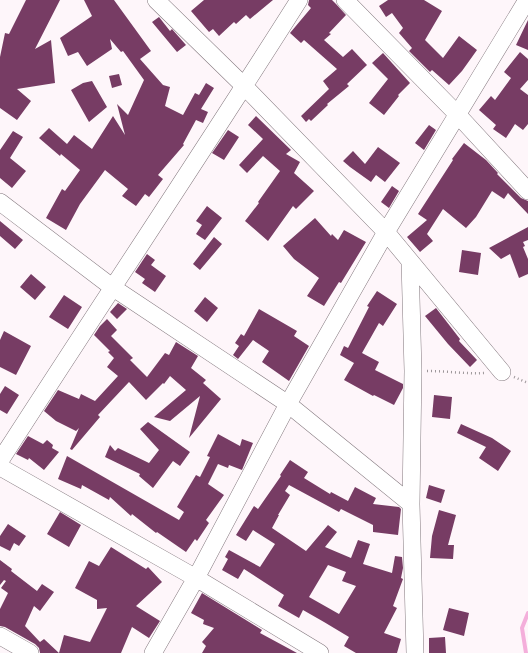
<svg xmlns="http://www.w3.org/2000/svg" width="528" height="653" font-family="'PT Serif',serif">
	<rect width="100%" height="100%" fill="#fef6fa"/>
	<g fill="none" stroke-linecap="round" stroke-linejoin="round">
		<path stroke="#f4afdb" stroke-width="4" d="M526,653L522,628L528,613"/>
	</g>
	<path fill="#773c64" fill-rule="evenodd" d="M26,0H60L35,49L51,40L55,83L17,89L31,101L17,120L0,108V57L5,33L9,34Z
		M84,0H114L151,51L140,59L163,85L170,87L165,106L183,115L195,93L199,95L206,83L214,88L201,109L208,112L203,123L196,120L183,144L184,145L158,175L163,179L149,197L145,194L136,206L122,196L128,189L105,170L80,204L66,230L46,218L62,189L65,191L80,170L61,154L60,156L39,138L49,128L67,144L74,135L92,149L113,116L125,135L117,104L128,115L144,80L123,51L121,52L110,39L112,49L87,66L78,52L68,56L60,38L92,16Z
		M204,0H273L250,19L246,15L236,24L234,22L219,36L213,29L209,32L191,11Z
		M309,0H332L336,4L346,15L329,33L331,34L324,40L343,57L352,49L367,65L347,84L349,86L327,104L328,105L311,121L309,119L306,122L301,116L329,89L323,81L337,69L304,40L301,43L290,33L311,8L308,5Z
		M388,0H424L442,11L425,40L443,58L459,36L477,50L462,71L449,85L432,70L430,72L409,51L412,48L399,33L403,28L392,13L386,17L379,6Z
		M159,17L170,31L172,29L186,45L177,52L152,22Z
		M528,20V50L516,45Z
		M520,52L528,59V80L520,89L528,95V124L523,130L515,124L506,138L493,129L496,125L479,110L491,96L495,100L511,78L504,72Z
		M383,53L410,83L398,95L399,96L384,115L369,103L388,79L372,63Z
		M119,74L122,85L112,88L109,76Z
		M92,81L107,107L89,122L71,90L83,83Z
		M256,116L291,150L286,154L300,162L294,173L314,191L296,209L293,206L268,241L245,221L259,203L258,202L280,171L263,156L247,173L239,165L263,139L248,125Z
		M429,125L436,130L424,150L415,143Z
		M228,130L239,137L224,160L212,153Z
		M13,131L23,137L10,158L26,171L12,188L0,178V150Z
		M464,143L486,160L498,173L497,174L521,198L528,201V214L508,193L504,199L492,191L476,217L466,228L443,209L427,234L433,241L420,252L407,237L427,220L418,214L453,160L452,159Z
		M378,147L400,163L385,182L376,175L371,182L350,167L343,161L353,151L365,164Z
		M392,186L399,191L389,208L381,202Z
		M207,206L222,218L205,240L196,234L202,225L196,221Z
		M315,218L331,236L332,234L338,240L344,230L366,242L341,283L339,282L324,306L307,296L319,278L294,259L283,246Z
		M0,221L23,240L15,249L0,236Z
		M528,227V240L523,242L525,246L523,247L528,259V274L519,278L510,254L501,259L489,248Z
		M214,237L222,244L200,270L193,264Z
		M462,250L481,253L478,275L459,272Z
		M147,254L155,260L151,265L166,276L155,292L142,283L145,279L135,272Z
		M31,274L46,287L35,300L20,287Z
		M377,291L397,304L383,326L379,323L362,353L379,362L375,370L403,384V388L394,405L374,395L373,396L344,380L354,363L340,355L344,346L348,348L369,307L367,306Z
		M64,295L82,307L68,329L49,317Z
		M205,297L218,308L207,322L194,311Z
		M118,303L127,309L117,319L110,312Z
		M436,308L460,339L459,341L477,360L470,367L448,344L425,316Z
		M259,309L297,331L294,336L309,346L289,381L262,362L269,351L253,340L238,359L233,355L239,346L235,343L241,334L244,336Z
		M107,319L117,330L111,336L133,358L130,360L147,377L165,353L169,355L176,342L198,356L191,368L206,380L203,383L221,399L189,438L200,396L170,421L154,417L186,390L170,376L164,384L163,383L146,400L129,382L98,415L100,417L72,450L70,449L79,428L76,431L56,421L44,411L58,390L79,399L81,394L95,401L118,376L107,367L114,358L108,352L110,351L94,335L100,326Z
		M4,331L31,346L16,375L0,367V340Z
		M5,386L19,395L7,414L0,410V394Z
		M434,395L452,397L450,419L432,417Z
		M148,422L190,452L180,466L173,461L153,488L139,476L140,474L105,457L110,445L115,451L118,448L149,463L159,450L140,429Z
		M461,424L492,438L511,451L498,471L479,458L486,447L457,433Z
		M218,434L240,446L242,439L253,443L242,470L229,465L228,468L218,464L208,484L224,495L206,520L209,523L197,541L195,539L186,552L157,532L156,533L132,514L131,516L110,497L109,500L82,485L81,489L58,479L67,456L179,520L184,512L177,507L196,475L200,477L210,457L207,456Z
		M28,436L43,444L47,440L53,445L52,448L59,452L44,470L29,458L28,460L16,454Z
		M290,460L308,472L304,478L330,494L331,492L348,501L355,487L376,498L373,504L399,507L401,509L398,535L373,532V525L341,509L339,512L289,485L285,491L290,495L278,515H279L272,528L306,551L328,525L337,532L325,547L351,558L358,540L370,544L363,564L392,573L395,556L402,557L403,568L401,578L403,579L393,606L397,608L384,633L401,639L397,653H356L344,646L349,637L324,622L303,610L299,618L278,606L284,595L244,569L238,579L222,570L228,559L225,557L229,550L260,567L275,544L253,530L246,541L236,535L254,506L258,509L281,476L280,475ZM328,565L346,572L342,581L356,586L339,614L309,597Z
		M429,485L445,490L441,503L426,498Z
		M439,510L456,515L448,545H454L453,559L430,558L432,536Z
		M60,512L81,525L69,547L47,534Z
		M8,524L26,536L19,546L14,543L10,551L0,546V536Z
		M111,547L146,569L148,567L162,582L136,606L160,621L149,638L132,627L121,653H40L39,648L35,644L5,627L0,626V609L8,593L1,588L6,581L4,580L0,585V560L12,569L11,571L37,591L42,584L54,592L40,611L34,606L25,626L40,642L44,639L59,653L64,635L90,642L107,608L97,609V600L75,588L89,561L99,566Z
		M202,593L262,630L260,633L297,653H202L206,646L202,642L214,628L203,624L204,620L191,613Z
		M449,608L469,613L464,636L443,630Z
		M445,637L446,653H429V638Z"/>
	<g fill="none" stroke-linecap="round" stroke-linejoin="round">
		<g stroke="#84797f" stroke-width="18">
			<path id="minor" d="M156,0L244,86L386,232L502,372
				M345,0L457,114L528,191
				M0,202L112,287L288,404L411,504
				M410,261L413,371L411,504L415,653
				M0,461C99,307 201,155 299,0
				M0,467L196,578L320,653
				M0,636L30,653
				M153,653L196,578L288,404L386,232L527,0"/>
		</g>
		<path stroke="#9c9699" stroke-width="2.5" stroke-dasharray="1 3" stroke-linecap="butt" d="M427,371C446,371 465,374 484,373
			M514,377L528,383"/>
		<use href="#minor" stroke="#fff" stroke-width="17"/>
	</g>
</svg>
